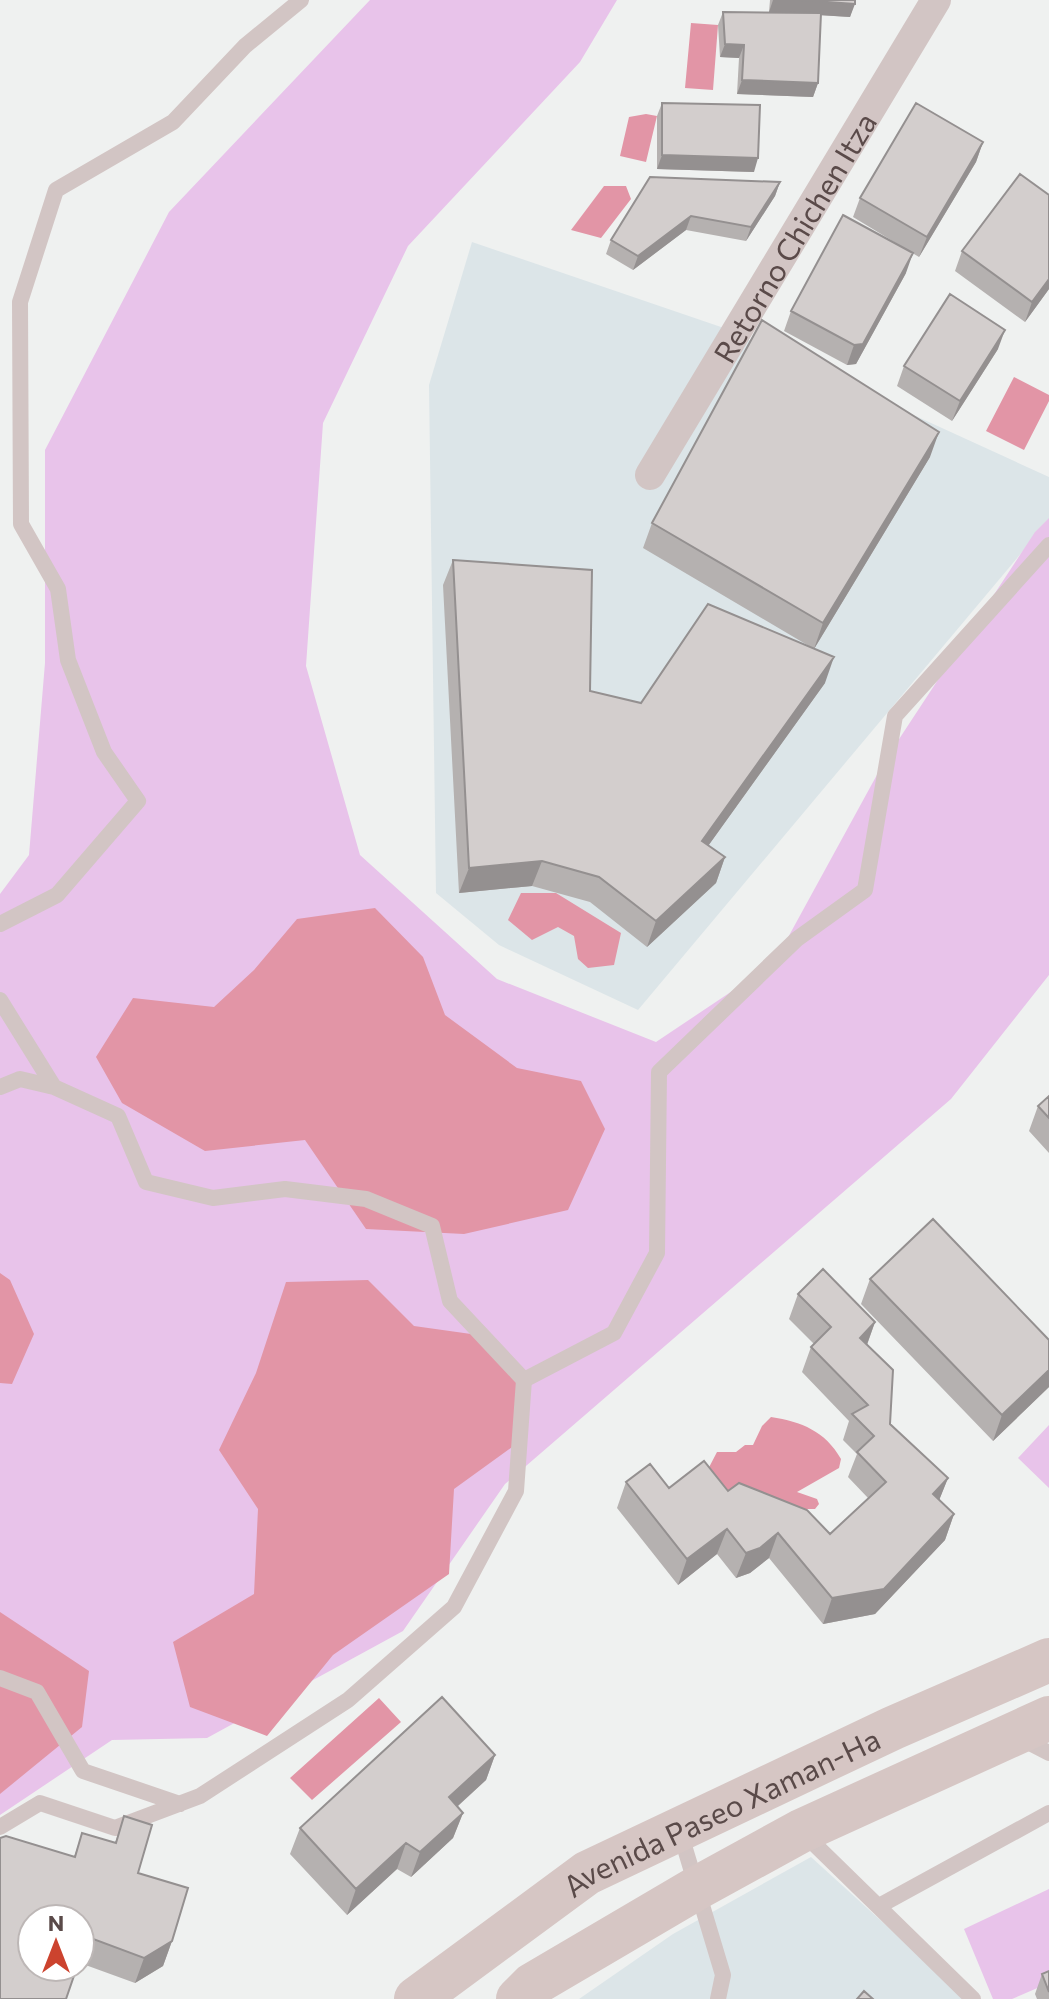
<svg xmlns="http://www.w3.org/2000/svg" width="1049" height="1999" font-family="Commissioner,sans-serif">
	<rect width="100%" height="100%" fill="#eff1f0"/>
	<path fill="#dce5e8" d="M472,242L721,327L1049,477V520L638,1010L499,945L436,893L429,385Z
		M811,1857L967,1999H579L673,1934Z"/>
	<path fill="#e8c3ea" d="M370,0H617L580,62L408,246L323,423L306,666L360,855L497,979L656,1042L774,963L884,762L1035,532L1049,518V975L951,1099L505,1484L403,1631L207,1738L112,1740L0,1815V894L29,855L45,663V450L169,212Z
		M1049,1425V1488L1018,1458Z
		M1049,1889V1983L1012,1999H993L964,1929Z"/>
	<path fill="#e295a6" d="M691,23L718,25L713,90L685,88Z
		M646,114L657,116L646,162L620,156L629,117Z
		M604,186H626L631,199L601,238L571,230Z
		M1014,377L1049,395V401L1024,450L986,431Z
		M521,893H556L621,933L614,965L588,968L578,959L574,936L558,927L532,940L508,920Z
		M375,908L423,957L445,1015L517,1068L581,1081L605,1129L568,1210L464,1234L366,1229L305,1140L205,1151L122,1103L96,1057L133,998L214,1007L254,970L297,919Z
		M0,1273L10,1280L34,1334L12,1384L0,1383Z
		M368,1280L414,1326L471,1334L521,1386L515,1445L454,1489L449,1574L333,1655L267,1736L190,1707L173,1642L254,1594L258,1509L219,1450L256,1373L286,1282Z
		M771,1417C802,1422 825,1431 841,1459L839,1468L797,1492L817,1499L819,1504L815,1509H796L718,1500L704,1477L717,1452H736L745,1445H753L762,1426Z
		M0,1612L89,1671L82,1727L0,1794Z
		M379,1698L401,1722L312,1800L290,1778Z"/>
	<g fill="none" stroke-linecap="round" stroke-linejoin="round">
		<path stroke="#d2c5c4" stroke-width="16" d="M0,924L57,895L138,801L104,752L68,660L58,589L21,524L20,302L56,190L173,122L245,46L301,0
			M0,1000L54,1087
			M0,1087L20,1079L54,1087L118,1116L146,1182L213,1198L285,1189L366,1199L432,1226L450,1301L524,1380L516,1491L454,1607L348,1700L200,1796L115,1828L40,1803L0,1827
			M524,1380L614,1333L657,1253L659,1072L797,939L865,890L895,716L1049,545
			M0,1678L37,1692L83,1771L180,1804
			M1020,1738L1049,1753
			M680,1832L723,1975L718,1999
			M802,1832L973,1999
			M879,1906L1049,1813"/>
		<path stroke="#d2c5c4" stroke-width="30" id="s1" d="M650,475L936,0"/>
		<g stroke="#d6c6c4" stroke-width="44">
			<path id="s2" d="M416,1999L587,1873L893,1728L1049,1660"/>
			<path d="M518,1999L532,1985L697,1888L801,1831L1049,1718"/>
		</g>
	</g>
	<path fill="#b5b1b0" d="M770,0H855L850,17L820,15L818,83L813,97L737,94L739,58L720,57L718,25L723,12H769Z
		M662,103L754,172L657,169V116Z
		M983,142L976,162L919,257L853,217L860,198Z
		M780,182L775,196L746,241L686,230L633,270L606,254L611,240Z
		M962,251L1049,289L1025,322L955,271Z
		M906,273L856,364L847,365L784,331L791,311Z
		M998,349L952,421L897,386L904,366Z
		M930,457L814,649L643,548L652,523Z
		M453,560L590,691L641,703L825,683L708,846L725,857L716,883L647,947L590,902L532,886L459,893L443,585Z
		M1049,1096V1153L1029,1131L1038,1106Z
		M870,1279L1049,1340V1387L993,1441L861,1304Z
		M798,1294L875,1322L867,1345L890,1424L948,1478L939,1500L954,1514L945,1540L875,1614L823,1624L769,1558L750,1573L736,1578L717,1554L678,1585L617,1508L626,1482L669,1488L728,1491L830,1534L868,1498L848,1477L857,1454L843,1440L849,1421L802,1372L811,1347L814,1344L789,1319Z
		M495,1755L486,1780L457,1807L463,1813L453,1838L411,1877L397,1869L347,1915L290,1854L300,1828Z
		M124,1816L138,1873L172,1941L163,1966L135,1983L80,1963V1919L74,1857L82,1833L115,1843Z
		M1049,1971V1999H1037L1035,1994L1042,1974Z"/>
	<path fill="#949090" d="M773,0H800L855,4L850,17L769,12Z
		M725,44L744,45L739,58L720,57Z
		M742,80L818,83L813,97L737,94Z
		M983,142L976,162L919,257L927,237Z
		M662,155L758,158L754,172L657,169Z
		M780,182L775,196L746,241L751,227Z
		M691,216L686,230L633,270L638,256Z
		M913,253L906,273L856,364L847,365L854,345Z
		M1049,279V289L1025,322L1032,302Z
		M1005,330L998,349L952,421L960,401Z
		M939,432L930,457L814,649L823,623Z
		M834,657L825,683L693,867L702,841Z
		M725,857L716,883L647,947L656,921Z
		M542,861L532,886L459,893L469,868Z
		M875,1322L866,1347L860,1338Z
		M1049,1370V1387L993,1441L1002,1415Z
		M948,1478L938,1503L933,1494Z
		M954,1514L945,1540L875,1614L823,1624L832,1598Z
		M727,1529L717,1554L678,1585L687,1559Z
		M778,1533L769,1558L750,1573L736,1578L746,1553Z
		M495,1755L486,1780L439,1823L449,1797Z
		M463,1813L453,1838L411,1877L420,1852Z
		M406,1843L397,1869L347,1915L356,1889Z
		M172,1941L163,1966L135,1983L144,1958Z"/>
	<path fill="#d3cecd" stroke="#949090" stroke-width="2" d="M800,0H855V4Z
		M723,12L821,13L818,83L742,80L744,45L725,44Z
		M662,103L760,105L758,158L662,155Z
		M916,103L983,142L927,237L860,198Z
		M1020,174L1049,195V279L1032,302L962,251Z
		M650,177L780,182L751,227L691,216L638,256L611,240Z
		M843,215L913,253L863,344L854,345L791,311Z
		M950,294L1005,330L960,401L904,366Z
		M762,320L939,432L823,623L652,523Z
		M453,560L592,570L590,691L641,703L708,604L834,657L702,841L725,857L656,921L599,877L542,861L469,868Z
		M1049,1096V1118L1038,1106Z
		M933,1219L1049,1340V1370L1002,1415L870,1279Z
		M823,1269L875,1322L860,1338L893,1370L890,1424L948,1478L933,1494L954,1514L884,1589L832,1598L778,1533L760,1548L746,1553L727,1529L687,1559L626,1482L650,1464L669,1488L704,1461L728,1491L739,1483L807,1510L830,1534L886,1482L857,1452L874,1436L852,1414L868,1405L811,1347L831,1327L798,1294Z
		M442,1697L495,1755L449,1797L463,1813L420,1852L406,1843L356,1889L300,1828Z
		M124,1816L152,1825L138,1873L188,1888L172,1941L144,1958L88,1937L80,1960V1919H32V1967H77L66,1999H0V1838L6,1836L75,1857L82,1833L116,1843Z
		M1049,1971V1992L1042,1974Z
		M864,1991L873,1999H857Z"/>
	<g text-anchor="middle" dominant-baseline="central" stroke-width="7" stroke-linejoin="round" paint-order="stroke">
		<g font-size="30" fill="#5a4a49" stroke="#fff">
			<text stroke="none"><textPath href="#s1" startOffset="278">Retorno Chichen Itza</textPath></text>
			<text stroke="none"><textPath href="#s2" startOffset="360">Avenida Paseo Xaman-Ha</textPath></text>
		</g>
	</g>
	<g transform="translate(56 1943)"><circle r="38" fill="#ffffff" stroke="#bdb7b6" stroke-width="2"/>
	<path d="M0-6L14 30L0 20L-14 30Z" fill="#cc432e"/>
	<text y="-12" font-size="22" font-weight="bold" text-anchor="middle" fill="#5a4a49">N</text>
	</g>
</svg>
